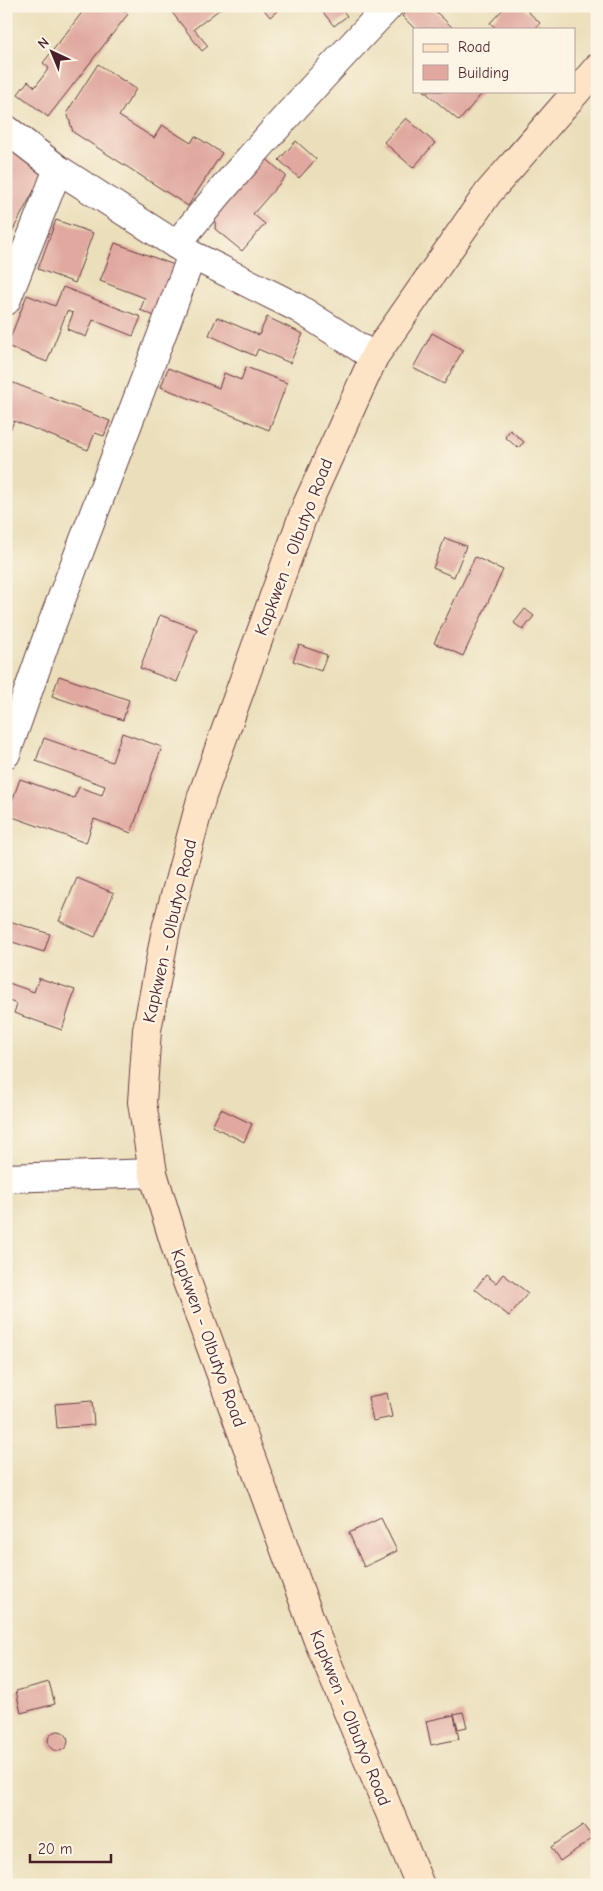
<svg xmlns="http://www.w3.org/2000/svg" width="603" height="1891" font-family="'Comic Neue',sans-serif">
	<rect width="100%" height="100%" fill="#fcf5e5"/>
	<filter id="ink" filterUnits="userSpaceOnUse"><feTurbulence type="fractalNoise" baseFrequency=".02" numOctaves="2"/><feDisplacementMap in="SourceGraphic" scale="10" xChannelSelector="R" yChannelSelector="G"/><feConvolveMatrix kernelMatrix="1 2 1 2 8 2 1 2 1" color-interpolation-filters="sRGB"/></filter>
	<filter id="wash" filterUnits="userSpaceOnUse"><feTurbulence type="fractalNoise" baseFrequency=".0096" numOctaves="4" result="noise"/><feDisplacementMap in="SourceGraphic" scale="20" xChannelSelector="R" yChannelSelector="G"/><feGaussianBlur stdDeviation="1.12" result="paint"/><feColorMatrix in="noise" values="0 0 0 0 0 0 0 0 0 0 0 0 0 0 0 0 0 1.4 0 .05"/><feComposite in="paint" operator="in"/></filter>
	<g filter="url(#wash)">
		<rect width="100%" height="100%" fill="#ebdfbb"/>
		<g id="blocks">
			<path fill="#e0a89f" d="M87,6H118L128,14L48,117L18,94L28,81L35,87L49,68L43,63Z
				M167,6H224L194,29L208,46L202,51Z
				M261,6H283L270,17Z
				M318,6H339L347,16L334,26Z
				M411,6H430L454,29H415L402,16Z
				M506,6H522L540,23L535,29H497L490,23Z
				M98,64L136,89L119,116L154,138L162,125L191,143L195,136L222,153L188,206L73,132L67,112Z
				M424,91H484L459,121Z
				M406,118L435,143L413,168L384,142Z
				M296,141L316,159L299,178L279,160Z
				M6,147L46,168L6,243Z
				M262,155L286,176L253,214L265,224L242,251L215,229L216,208Z
				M56,220L93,233L75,283L38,269Z
				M115,243L177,266L157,317L140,310L145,298L100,281Z
				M63,287L141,317L133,336L93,320L86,337L67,329L73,313L67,311L47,362L7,346L27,295L55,306Z
				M217,317L259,335L267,317L303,334L290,363L258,349L255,356L209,335Z
				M432,333L463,350L444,384L413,368Z
				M246,367L287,383L269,430L161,387L168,368L219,388L224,373L241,380Z
				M6,380L110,421L104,436L95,433L88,450L14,421L6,440Z
				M510,430L524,442L518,448L505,437Z
				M445,538L466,546L454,577L433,568Z
				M475,557L503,570L463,656L434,643Z
				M525,609L534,616L523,630L514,623Z
				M160,615L197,629L177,682L140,668Z
				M299,645L327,655L321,671L293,661Z
				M59,676L129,700L123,720L52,696Z
				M122,733L162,747L131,833L94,819L86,843L7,815L20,779L74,798L79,787L102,795L105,786L36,761L44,738L112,762Z
				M77,878L114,893L95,937L59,921Z
				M6,920L50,934L44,952L6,940Z
				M39,978L75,990L62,1030L14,1013L17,1004L6,1000V982L34,992Z
				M221,1109L252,1124L244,1142L212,1126Z
				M503,1274L528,1293L509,1316L475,1289L486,1275L496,1283Z
				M387,1393L392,1417L373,1421L368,1397Z
				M92,1401L94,1425L57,1428L55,1404Z
				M381,1518L397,1551L364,1567L349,1533Z
				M49,1682L55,1704L21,1713L16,1691Z
				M463,1712L467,1727L458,1729L454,1714Z
				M454,1715L459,1739L431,1745L426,1721Z
				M48 1741a10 10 0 1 1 20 0a10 10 0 1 1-20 0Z
				M583,1825L593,1838L560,1861L551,1847Z"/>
		</g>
	</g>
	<g filter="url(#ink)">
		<use href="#blocks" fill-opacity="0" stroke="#623c41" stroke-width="1"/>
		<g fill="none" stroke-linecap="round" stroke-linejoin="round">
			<g stroke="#623c41" stroke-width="30">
				<path id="street" d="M6,129L58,169L192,255L298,308L374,357
					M176,245C243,162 315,84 389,6
					M6,301L58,169
					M6,754L50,629L192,255
					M6,1178L153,1173"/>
			</g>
			<g stroke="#623c41" stroke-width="30">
				<path id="secondary" d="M420,1885L317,1638L182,1268L153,1173L142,1102L147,1030L166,929L202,796L306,507L374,357L488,193L597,68"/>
			</g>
			<use href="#street" stroke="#fff" stroke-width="28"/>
			<use href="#secondary" stroke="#fee4c6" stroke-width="28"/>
		</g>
	</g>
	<g text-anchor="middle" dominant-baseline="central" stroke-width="4.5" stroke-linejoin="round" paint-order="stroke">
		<g font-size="18" fill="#4a1f2b" stroke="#fcf5e5">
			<text transform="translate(294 547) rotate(-69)">Kapkwen - Olbutyo Road</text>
			<text transform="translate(170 931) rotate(-77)">Kapkwen - Olbutyo Road</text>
			<text transform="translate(208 1338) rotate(70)">Kapkwen - Olbutyo Road</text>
			<text transform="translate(350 1718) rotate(68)">Kapkwen - Olbutyo Road</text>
		</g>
	</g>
	<rect width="603" height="1891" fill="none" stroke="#fcf5e5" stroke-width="25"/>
	<rect x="413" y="28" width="162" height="65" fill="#fcf5e5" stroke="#b59f9b"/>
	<rect x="423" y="44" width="25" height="8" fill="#fee4c6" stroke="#b59f9b"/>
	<text x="458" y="52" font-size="15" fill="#4a1f2b">Road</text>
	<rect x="423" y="65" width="25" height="15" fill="#e0a89f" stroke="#b59f9b"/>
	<text x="458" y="78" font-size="15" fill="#4a1f2b">Building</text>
	<g transform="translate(52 52) rotate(316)" stroke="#fcf5e5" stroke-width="4" paint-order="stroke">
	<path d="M0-4L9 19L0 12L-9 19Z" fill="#4a1f2b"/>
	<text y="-8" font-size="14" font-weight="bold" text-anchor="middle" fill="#4a1f2b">N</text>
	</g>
	<path d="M30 1854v8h81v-8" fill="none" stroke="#4a1f2b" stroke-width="2.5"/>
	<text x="38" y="1854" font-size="15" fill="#4a1f2b" stroke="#fcf5e5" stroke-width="4" paint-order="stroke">20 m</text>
</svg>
